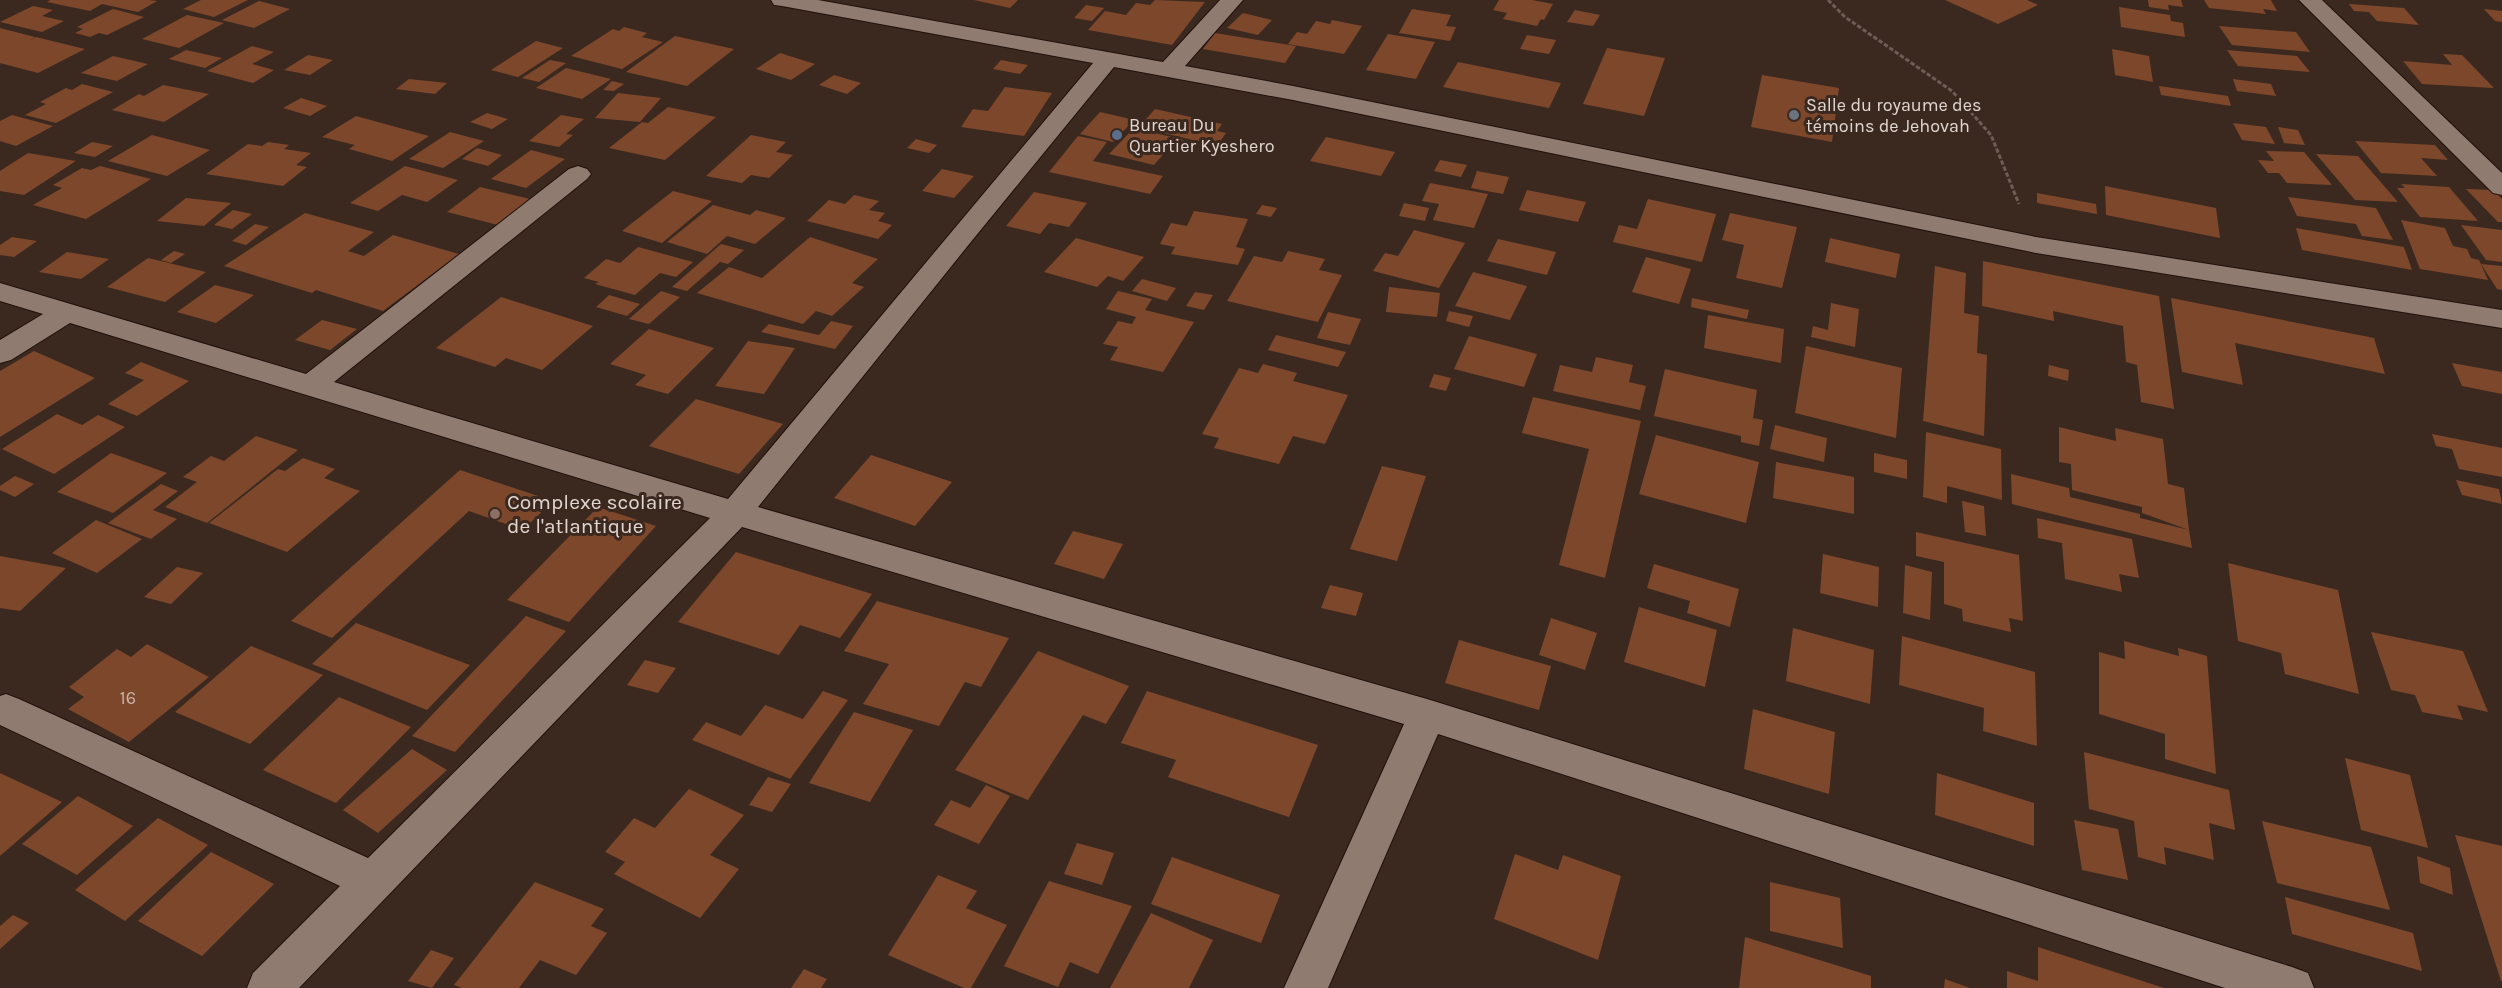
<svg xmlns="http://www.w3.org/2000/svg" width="2502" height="988" font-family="Karla,sans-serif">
	<rect width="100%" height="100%" fill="#3b2920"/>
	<path fill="#7d472b" d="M50,0H149L157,1L138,12L102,4L90,11L47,2Z
		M201,0H248L214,17L183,9Z
		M974,0H1018L1010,8Z
		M1155,0L1205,2L1172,45L1088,30L1105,11L1126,15L1136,3L1150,5Z
		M1499,0H1532L1553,4L1544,20L1541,19L1537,26L1503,19L1507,13L1493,10Z
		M1945,0H2027L2038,5L1998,24Z
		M2148,0H2181L2183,7L2168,5L2169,10L2149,7Z
		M2204,0H2271L2277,11L2263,9L2266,14L2209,8Z
		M259,1L290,9L254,28L222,20Z
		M2349,4L2404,8L2419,25L2377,21L2369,12L2354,11Z
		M1086,5L1104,8L1092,21L1074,18Z
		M33,6L53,10L42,16L64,21L42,32L0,22Z
		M2119,7L2170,15L2171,21L2183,23L2185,37L2121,27Z
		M113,9L144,17L107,35L99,33L90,37L75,33L83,29L77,27Z
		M1412,9L1451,15L1446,26L1456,27L1450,41L1399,33Z
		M2484,9L2502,11V22L2495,21Z
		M1575,10L1600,15L1593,26L1567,22Z
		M1243,13L1272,20L1258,35L1227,28Z
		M187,15L224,23L179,48L142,39Z
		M1332,20L1362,26L1344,54L1288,44L1297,32L1307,34L1316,21L1330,24Z
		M2219,26L2296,32L2310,52L2232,45Z
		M624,27L647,33L642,37L663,42L622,69L571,56L613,29L619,31Z
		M0,28L35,37L29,41L36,37L85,49L38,73L0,63Z
		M1215,33L1296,46L1285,63L1203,49Z
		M1388,34L1435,42L1416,79L1366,70Z
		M1527,35L1556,40L1549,54L1520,49Z
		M675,36L734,49L687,86L626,72Z
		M536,41L563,48L518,77L491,70Z
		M252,46L274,52L252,64L274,70L253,83L207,71Z
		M1607,48L1665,58L1644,116L1583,104Z
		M2112,49L2149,56L2153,82L2115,75Z
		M186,50L222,58L205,68L169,59Z
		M2227,50L2297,56L2310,72L2238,66Z
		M780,53L815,64L791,80L756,69Z
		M2443,54L2462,55L2494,88L2422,84L2403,61L2452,65Z
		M308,55L333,60L310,75L284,70Z
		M113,56L148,64L117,81L81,73Z
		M550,60L566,63L539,82L522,78Z
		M1001,60L1028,65L1020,74L993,69Z
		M1458,62L1561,83L1549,108L1443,87Z
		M566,68L611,79L582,99L536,88Z
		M834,75L861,83L847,94L819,85Z
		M1762,75L1839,88L1832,142L1751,127Z
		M409,79L447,83L435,94L396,89Z
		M2233,79L2271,84L2276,96L2237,91Z
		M612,81L624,84L614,91L603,90Z
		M82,84L113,92L56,123L25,115L46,104L40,102L66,88L72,90Z
		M163,85L209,94L164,122L112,110L139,94L144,96Z
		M2159,86L2228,96L2231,106L2161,95Z
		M1005,87L1052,93L1024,136L961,127L973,109L988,111Z
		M618,93L661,98L640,122L595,118Z
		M301,98L327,106L310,116L283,108Z
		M668,107L716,117L665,160L609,148L642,122L648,123Z
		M1155,109L1222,124L1217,131L1226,133L1219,143L1208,140L1205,143L1139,127Z
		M1100,112L1126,118L1134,120L1113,142L1080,134Z
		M487,113L508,119L492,129L470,122Z
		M12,115L53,126L16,146L0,141V121Z
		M561,115L584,119L566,134L573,135L559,147L529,141Z
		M356,116L429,136L392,161L349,149L355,145L322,137Z
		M2233,123L2266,127L2275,144L2242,140Z
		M2278,127L2298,130L2305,145L2284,143Z
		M1134,128L1188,141L1177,153L1167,150L1154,165L1109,154Z
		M450,132L484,141L443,168L409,159Z
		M152,135L210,150L167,176L108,161Z
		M751,135L786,142L776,152L793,155L769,178L751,175L742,183L706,176Z
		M1078,136L1107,142L1093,161L1163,176L1150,194L1049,172Z
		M1326,137L1395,152L1381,176L1310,161Z
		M916,139L937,145L929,153L907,148Z
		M2355,141L2435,145L2448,160L2421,158L2437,176L2381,173Z
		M92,142L113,146L95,157L74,153Z
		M268,142L289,145L284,149L311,153L296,165L307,167L283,186L206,174L248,144L262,146Z
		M477,148L502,155L488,166L462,159Z
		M531,150L565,159L526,188L491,179Z
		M2266,151L2304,152L2332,185L2287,183L2279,173H2268L2258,160L2274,161Z
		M28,153L76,161L24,195L0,191V171Z
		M2316,154L2358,156L2398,202L2355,200Z
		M1440,160L1467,165L1461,177L1434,171Z
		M100,166L151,179L86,219L33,205L62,188L53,185L82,168L91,170Z
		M405,166L458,180L427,202L402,195L378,211L350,203Z
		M942,169L974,176L954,198L922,191Z
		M1477,171L1509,177L1503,194L1471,188Z
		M1430,183L1488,194L1474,228L1433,220L1439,204L1422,201Z
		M2401,184L2449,187L2478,221L2420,217L2397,188H2405Z
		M2105,186L2216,208L2220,238L2106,215Z
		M480,187L530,199L498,225L447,212Z
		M2466,189L2493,190L2502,199V222H2498Z
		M1527,190L1586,202L1578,222L1519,210Z
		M673,191L712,201L662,243L622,231Z
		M1034,192L1087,203L1069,227L1049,223L1040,234L1006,226Z
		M2037,193L2096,204L2097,214L2037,203Z
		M854,195L879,201L869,210L885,213L878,221L892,225L878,239L807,221L829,200L845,204Z
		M2288,197L2376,208L2393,240L2362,236L2356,224L2297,216Z
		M186,198L231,203L204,226L157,221Z
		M1648,199L1716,214L1702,262L1613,242L1619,225L1637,229Z
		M1404,203L1429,208L1425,221L1399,216Z
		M713,205L750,215L756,210L786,218L755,244L727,236L707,254L667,242Z
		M1262,205L1277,208L1271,217L1256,214Z
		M233,210L252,214L232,229L214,225Z
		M1194,211L1248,219L1236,247L1245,249L1238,265L1171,254L1175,247L1160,244L1171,223L1187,226Z
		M305,213L374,232L348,251L364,256L393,235L459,254L383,311L316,290L312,293L224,266Z
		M1730,213L1797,227L1782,288L1736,278L1744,245L1722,240Z
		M2401,220L2445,228L2453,246L2467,249L2471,258L2479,260L2488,280L2420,269Z
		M255,224L269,227L246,245L232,241Z
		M2461,225L2502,230V262L2486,260Z
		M2296,228L2404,247L2412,270L2302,250Z
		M1414,230L1465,243L1439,288L1373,271L1385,253L1398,256Z
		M12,237L37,241L14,257L0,255V245Z
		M810,237L878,259L852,283L864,287L832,316L816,311L803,324L697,293L729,267L762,278Z
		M1076,238L1144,257L1123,281L1108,276L1097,287L1044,272Z
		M1830,238L1900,254L1896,278L1825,262Z
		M1498,239L1556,252L1547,275L1487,261Z
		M721,244L744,250L728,264L720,262L687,291L672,287Z
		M638,247L693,262L676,277L660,273L635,295L595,284L599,282L584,278L606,259L620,263Z
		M174,251L185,254L171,263L161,260Z
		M1288,251L1325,259L1319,270L1342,275L1318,322L1227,301L1254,256L1282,262Z
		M67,252L109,259L81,279L39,272Z
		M1646,257L1691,269L1679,304L1632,292Z
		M148,258L206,272L165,302L107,287Z
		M1983,261L2159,296L2174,409L2141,402L2137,365L2126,362L2123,326L2053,311L2054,321L1982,306Z
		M2481,264L2502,266V290L2497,289Z
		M1935,266L1966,273L1964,313L1979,316L1977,353L1987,355L1984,436L1923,421Z
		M1473,272L1527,286L1510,320L1455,306Z
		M1142,279L1176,288L1167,301L1132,291Z
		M215,285L254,295L216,323L177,312Z
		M1389,287L1440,293L1437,317L1386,312Z
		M661,291L680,297L649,324L629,319Z
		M1118,291L1152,299L1145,310L1194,322L1163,372L1110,360L1118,347L1103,344L1118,321L1132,324L1136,317L1106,309Z
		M1195,292L1213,295L1204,310L1186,306Z
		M609,295L640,304L627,316L596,307Z
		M501,297L593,326L542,370L506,358L495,367L436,348Z
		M1692,298L1749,310L1747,319L1691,307Z
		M2171,298L2374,338L2385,374L2235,343L2243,385L2182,372Z
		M1831,303L1859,309L1855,347L1811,337L1813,326L1828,330Z
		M1449,311L1473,316L1469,327L1446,321Z
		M1328,312L1361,319L1350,345L1317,338Z
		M1708,315L1784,329L1781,363L1704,348Z
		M322,320L357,329L330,350L295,340Z
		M831,321L853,326L835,349L761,332L769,324L819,335Z
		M649,329L714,348L668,394L635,385L646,375L610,364Z
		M1276,335L1346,352L1338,367L1268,350Z
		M1469,336L1537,354L1524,387L1454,369Z
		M748,341L795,348L764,394L715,386Z
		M1806,346L1902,368L1896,438L1795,413Z
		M34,351L95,378L0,437V371Z
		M1596,357L1633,365L1629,382L1646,386L1640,410L1553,391L1560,365L1592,372Z
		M141,362L189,381L137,416L108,404L144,380L125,373Z
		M2452,363L2502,372V394L2462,386Z
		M1263,364L1297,373L1293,381L1348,395L1325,444L1293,436L1279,464L1214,448L1219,438L1202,434L1239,368L1258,373Z
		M2049,365L2069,370L2068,381L2048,376Z
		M1665,369L1757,390L1753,418L1763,420L1759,446L1741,442V436L1654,416Z
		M1434,374L1451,378L1446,391L1429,387Z
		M1533,397L1641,421L1605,578L1559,565L1589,449L1522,433Z
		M696,399L783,424L739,474L649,446Z
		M57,414L82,425L98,415L125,427L54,474L2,449Z
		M1775,425L1827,438L1824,462L1770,449Z
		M2059,427L2116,441L2115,428L2163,439L2168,484L2184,488L2189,530L2142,513V507L2072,490L2071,464L2059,462Z
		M1926,432L2001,449L2002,500L1947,486V503L1923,497Z
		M2432,434L2502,448V477L2459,469L2452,449L2436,446Z
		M1656,435L1759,462L1746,523L1639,494Z
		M256,436L298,450L207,523L165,507L197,482L183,477L211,456L224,461Z
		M111,453L167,473L113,513L57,492Z
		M1874,453L1907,460V479L1874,472Z
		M871,455L952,482L915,526L834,498Z
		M303,458L335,469L324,478L360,491L287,552L209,523L278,469L285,471Z
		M1776,462L1854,477V514L1773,498Z
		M1382,466L1426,476L1397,561L1350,549Z
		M460,470L553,501L523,530L469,511L332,638L291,621Z
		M2011,474L2069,488L2070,497L2140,514V518L2189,530L2192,548L2012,504Z
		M15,476L34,484L15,497L0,490V486Z
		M2456,480L2499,489L2502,504L2462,495Z
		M161,484L178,491L153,510L177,519L151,539L108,523Z
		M1962,501L1984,506L1986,536L1965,532Z
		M598,507L656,526L569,622L507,600Z
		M2037,518L2132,539L2139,578L2119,574L2122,592L2065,579L2062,543L2038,538Z
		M96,520L142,539L97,573L52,553Z
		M1073,531L1123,544L1104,579L1054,564Z
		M1916,532L2019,555L2023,621L2009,618L2011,632L1963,621L1962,609L1944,604V562L1916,556Z
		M736,552L872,594L840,638L800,625L779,655L678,622Z
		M1823,554L1879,567L1878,607L1820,593Z
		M0,556L66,568L20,611L0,608Z
		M2228,563L2338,590L2359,694L2285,674L2281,653L2238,641Z
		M1654,564L1739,589L1730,627L1687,613L1690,601L1647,588Z
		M1905,565L1932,572L1930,620L1903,613Z
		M177,567L203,573L171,604L144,597Z
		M1330,585L1363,593L1356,616L1321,608Z
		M877,601L1009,638L981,687L965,682L939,726L863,704L889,664L844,651Z
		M1639,607L1717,630L1705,687L1624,662Z
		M526,616L566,631L455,752L412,736Z
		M1551,618L1597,633L1585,670L1539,655Z
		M356,623L470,665L427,710L312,664Z
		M1793,628L1874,650L1870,704L1786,681Z
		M2371,632L2463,651L2488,712L2457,705L2463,720L2422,712L2415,695L2391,690Z
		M1902,636L2035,672L2037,746L1983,731L1984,708L1899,685Z
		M1459,640L1551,666L1539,710L1445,683Z
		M2124,641L2179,656L2178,648L2207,656L2216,774L2165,759V734L2099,714V652L2125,659Z
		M147,644L209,677L129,742L68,709L84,697L69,687L117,649L131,657Z
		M251,646L323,675L250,744L175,712Z
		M1038,651L1129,686L1106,724L1083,715L1028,800L955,770Z
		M645,660L676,668L658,693L627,685Z
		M823,691L848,700L790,779L692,740L706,722L741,736L765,705L803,719Z
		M1147,691L1318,745L1289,817L1168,777L1176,760L1121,743Z
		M339,697L411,727L336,803L263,770Z
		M1753,709L1835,732L1829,794L1744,769Z
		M854,712L913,730L870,802L809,783Z
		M412,749L447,770L378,833L343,810Z
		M2084,752L2229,790L2235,830L2209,823L2214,860L2164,847L2166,865L2138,857L2134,821L2089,809Z
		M2345,758L2410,775L2428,848L2361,830Z
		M0,773L62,802L0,856Z
		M1937,773L2034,803V846L1935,815Z
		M768,777L791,784L772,812L749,805Z
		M986,785L1010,796L979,844L934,825L951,800L970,808Z
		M689,789L744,815L710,855L739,869L700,918L614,874L625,862L605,852L634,818L655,828Z
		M78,796L133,826L77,875L22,844Z
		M158,818L208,845L125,921L75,890Z
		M2074,820L2118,829L2128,880L2082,870Z
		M2262,821L2371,847L2390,910L2277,883Z
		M2455,835L2502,846V981H2501Z
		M1077,843L1114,853L1102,885L1064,874Z
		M211,852L274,884L202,956L138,921Z
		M1515,854L1558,870L1563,855L1621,876L1598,960L1494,919Z
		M2417,856L2450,868L2453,895L2420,883Z
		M1172,857L1280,895L1261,943L1151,904Z
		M938,875L977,891L966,908L1007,925L971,988H964L888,955Z
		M1049,881L1132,906L1098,974L1070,962L1058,987L1004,966Z
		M535,882L604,909L591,926L607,933L576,975L540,960L519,988H462L454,985Z
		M1770,882L1840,898L1843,948L1770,931Z
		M2285,897L2413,933L2422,971L2292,934Z
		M1151,913L1213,940L1189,988H1110Z
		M13,915L29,923L0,949V926Z
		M1745,937L1871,976V988H1739Z
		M2038,947L2164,988H2007V971L2038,981Z
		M431,950L454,958L432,988L408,981Z
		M804,969L827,979L821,988H791Z
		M1945,979L1970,988H1944Z"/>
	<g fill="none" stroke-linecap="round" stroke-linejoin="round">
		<g stroke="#21110a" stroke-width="2">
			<path id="minor" d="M771,0H818L1163,62L1220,0H1243L1185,66L1293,86L2036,237L2502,310V328L2036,253L1293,100L1114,67L970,243L758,507L1427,699L2292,967L2308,973L2314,988H2225L1438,734L1328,988H1284L1404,724L742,527L299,988H247L253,973L340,886L0,725V696L6,694L19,699L368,858L710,518L70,323L11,360L0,363V340L43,314L0,301V283L306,374L569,169L578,166L587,169L591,174L587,179L334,382L728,499L1093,63L782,6L774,5Z
				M2299,0H2322L2502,173V195L2493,193Z"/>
		</g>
		<path stroke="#6d5d55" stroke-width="3" stroke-dasharray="4.5 2" stroke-linecap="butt" d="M1828,0L1845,17L1952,91L1991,135L2019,204"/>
		<use href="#minor" fill="#907b71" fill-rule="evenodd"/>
	</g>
	<circle fill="#6b7280" stroke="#3b2920" stroke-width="2" cx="1794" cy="115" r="6"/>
	<circle fill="#5c6f8a" stroke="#3b2920" stroke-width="2" cx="1117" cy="135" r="6"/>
	<circle fill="#8d6e63" stroke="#3b2920" stroke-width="2" cx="495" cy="514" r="6"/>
	<g text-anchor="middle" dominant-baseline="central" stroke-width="6" stroke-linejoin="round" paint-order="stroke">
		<g font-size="18" fill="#e2d6d1" stroke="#3b2920" text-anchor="start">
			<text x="1806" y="105">Salle du royaume des<tspan x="1806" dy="21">témoins de Jehovah</tspan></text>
			<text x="1129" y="125">Bureau Du<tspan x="1129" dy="21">Quartier Kyeshero</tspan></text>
		</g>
		<g font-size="18" fill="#c9b2a8">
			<text x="128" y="698">16</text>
		</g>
		<g font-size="21" fill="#e2d6d1" stroke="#3b2920" text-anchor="start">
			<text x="507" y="502">Complexe scolaire<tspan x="507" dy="24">de l'atlantique</tspan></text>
		</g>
	</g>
</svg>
